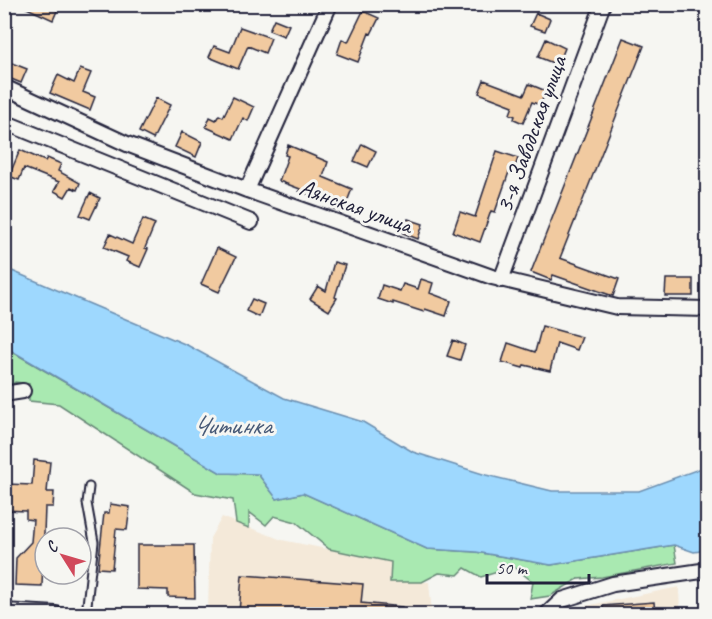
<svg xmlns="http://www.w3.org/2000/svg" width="712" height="619" font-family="Caveat,sans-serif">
	<rect width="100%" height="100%" fill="#f6f6f2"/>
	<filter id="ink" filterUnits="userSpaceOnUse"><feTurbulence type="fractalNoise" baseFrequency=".0167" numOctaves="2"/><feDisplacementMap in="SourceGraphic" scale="12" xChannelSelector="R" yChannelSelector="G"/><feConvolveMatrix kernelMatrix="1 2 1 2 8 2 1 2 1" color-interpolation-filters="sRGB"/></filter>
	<g filter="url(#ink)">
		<path fill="#f4e9d9" d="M222,517L282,540L391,562V582H429L432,614H265L208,611L210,538Z
			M679,587L680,614H561V611Z"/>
		<path fill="#a9e9b1" stroke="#668676" stroke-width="1.5" d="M4,347L221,473L258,474L277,499L303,493L427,549L476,552L551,565L674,545L677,563L602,577L578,579L550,596L530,599L533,582L514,567L481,577L465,568L458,575L439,573L422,582H390L391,562L329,549L296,522L274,516L266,525L249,512V528L236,523L233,500L195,493L59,404L29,401V384L15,382L5,391Z"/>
		<path fill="#9ed8fe" stroke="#6c8fb0" stroke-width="1.5" d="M5,268L187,345L284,398L363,422L413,452L486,475L552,491H639L707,466V550L694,552L674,545L551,565L476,552L427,549L303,493L277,499L258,474L221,473L5,347Z"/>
		<path fill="#f1caa0" stroke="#22223b" stroke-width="1.5" d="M18,4H60L53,20Z
			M363,11L379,18L371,34L369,33L358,62L337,54L342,39L348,42Z
			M536,13L550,19L545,31L530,26Z
			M274,19L289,25L284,36L269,30Z
			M240,27L271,38L265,53L248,46L238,69L209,57L214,46L230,52Z
			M623,38L644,46L560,258L619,279L613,296L553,275L551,280L531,272Z
			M546,39L565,48L558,65L538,57Z
			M4,60L27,69L21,83L4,76Z
			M80,69L91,73L83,92L95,97L90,110L50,93L58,75L74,83Z
			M484,80L524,95L529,84L546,91L540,105L532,102L523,123L514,119L515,116L510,114L513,106L479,93Z
			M233,97L254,107L248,121L243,118L233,139L206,127L210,117L216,120L219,115L223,117Z
			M156,98L170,105L153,139L139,132Z
			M182,132L202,142L196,157L175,147Z
			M362,144L376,151L368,167L354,161Z
			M288,145L328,162L323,177L352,189L343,212L331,208L333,203L299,191L300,189L279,181L288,156L285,155Z
			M20,150L45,161L47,158L61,164L58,171L80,183L77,190L71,187L65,197L54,191L59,182L24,168L19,180L9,176Z
			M497,151L518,158L513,174L509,172L495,212L491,211L480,242L453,232L460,212L475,217Z
			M90,193L100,198L90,219L80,215Z
			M143,219L155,224L145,248L148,249L140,267L126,261L128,257L104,247L110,234L132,244Z
			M408,219L423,224L418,239L403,233Z
			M217,248L236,257L219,292L201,284Z
			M334,262L345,265L335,297L337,298L329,311L310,299L318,286L326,291Z
			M421,279L433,283L430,293L451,301L446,316L425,309L424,312L393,302V304L378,299L382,285L400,291L403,284L418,289Z
			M666,279H693V296H665Z
			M252,299L264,304L259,317L246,311Z
			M542,326L582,337L577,350L557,343L550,371L524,365L523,368L502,362L508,343L535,352Z
			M453,340L465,345L460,360L447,356Z
			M34,460L50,462L47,492H54L53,507H45L42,586L15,585L16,558L31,542L33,520L26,519V511L4,510L6,484L32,485Z
			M110,504L130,507L127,530L116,529L112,569L98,568L104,513H109Z
			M137,545H194L195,598L168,597V590L137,589Z
			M242,575L363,584L361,603L402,607V615L239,613Z
			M654,602L655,615H604L603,606Z"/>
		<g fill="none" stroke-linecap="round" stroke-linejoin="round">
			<g stroke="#22223b" stroke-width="11">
				<path id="lane" d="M86,614L94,542L87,503L89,487"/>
			</g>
			<g stroke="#22223b" stroke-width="18">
				<path id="street" d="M4,87L127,144L247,190L492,277L617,307L708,309
					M4,122L251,222
					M247,190L330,4
					M501,280L603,4
					M4,394L23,391
					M4,611L56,614
					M547,614L562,600L613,584L708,570"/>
			</g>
			<use href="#lane" stroke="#f6f6f2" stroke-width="7"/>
			<use href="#street" stroke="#f6f6f2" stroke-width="14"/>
		</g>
	</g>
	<g text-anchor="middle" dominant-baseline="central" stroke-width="6" stroke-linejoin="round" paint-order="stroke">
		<g font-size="24" fill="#22223b" stroke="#f6f6f2">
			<text transform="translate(531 134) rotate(-70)">3-я Заводская улица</text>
			<text transform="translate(356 206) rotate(20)">Аянская улица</text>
		</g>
		<g font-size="26" font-style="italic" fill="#475976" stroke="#f6f6f2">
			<text x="232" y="425">Читинка</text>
		</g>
	</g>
	<rect width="712" height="619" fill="none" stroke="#f6f6f2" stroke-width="24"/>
	<rect x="12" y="12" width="688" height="595" fill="none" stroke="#22223b" stroke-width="2" filter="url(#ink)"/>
	<g transform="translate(63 556) rotate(307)"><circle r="28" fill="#f6f6f2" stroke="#a1a1a9" stroke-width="1.5"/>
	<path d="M0-4.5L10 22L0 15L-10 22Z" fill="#d1495b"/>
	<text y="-9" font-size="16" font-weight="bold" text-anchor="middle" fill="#22223b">С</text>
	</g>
	<path d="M487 574v9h102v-9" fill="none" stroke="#22223b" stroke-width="3"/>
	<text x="496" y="574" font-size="18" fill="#22223b" stroke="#f6f6f2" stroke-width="4.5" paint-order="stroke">50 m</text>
</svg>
